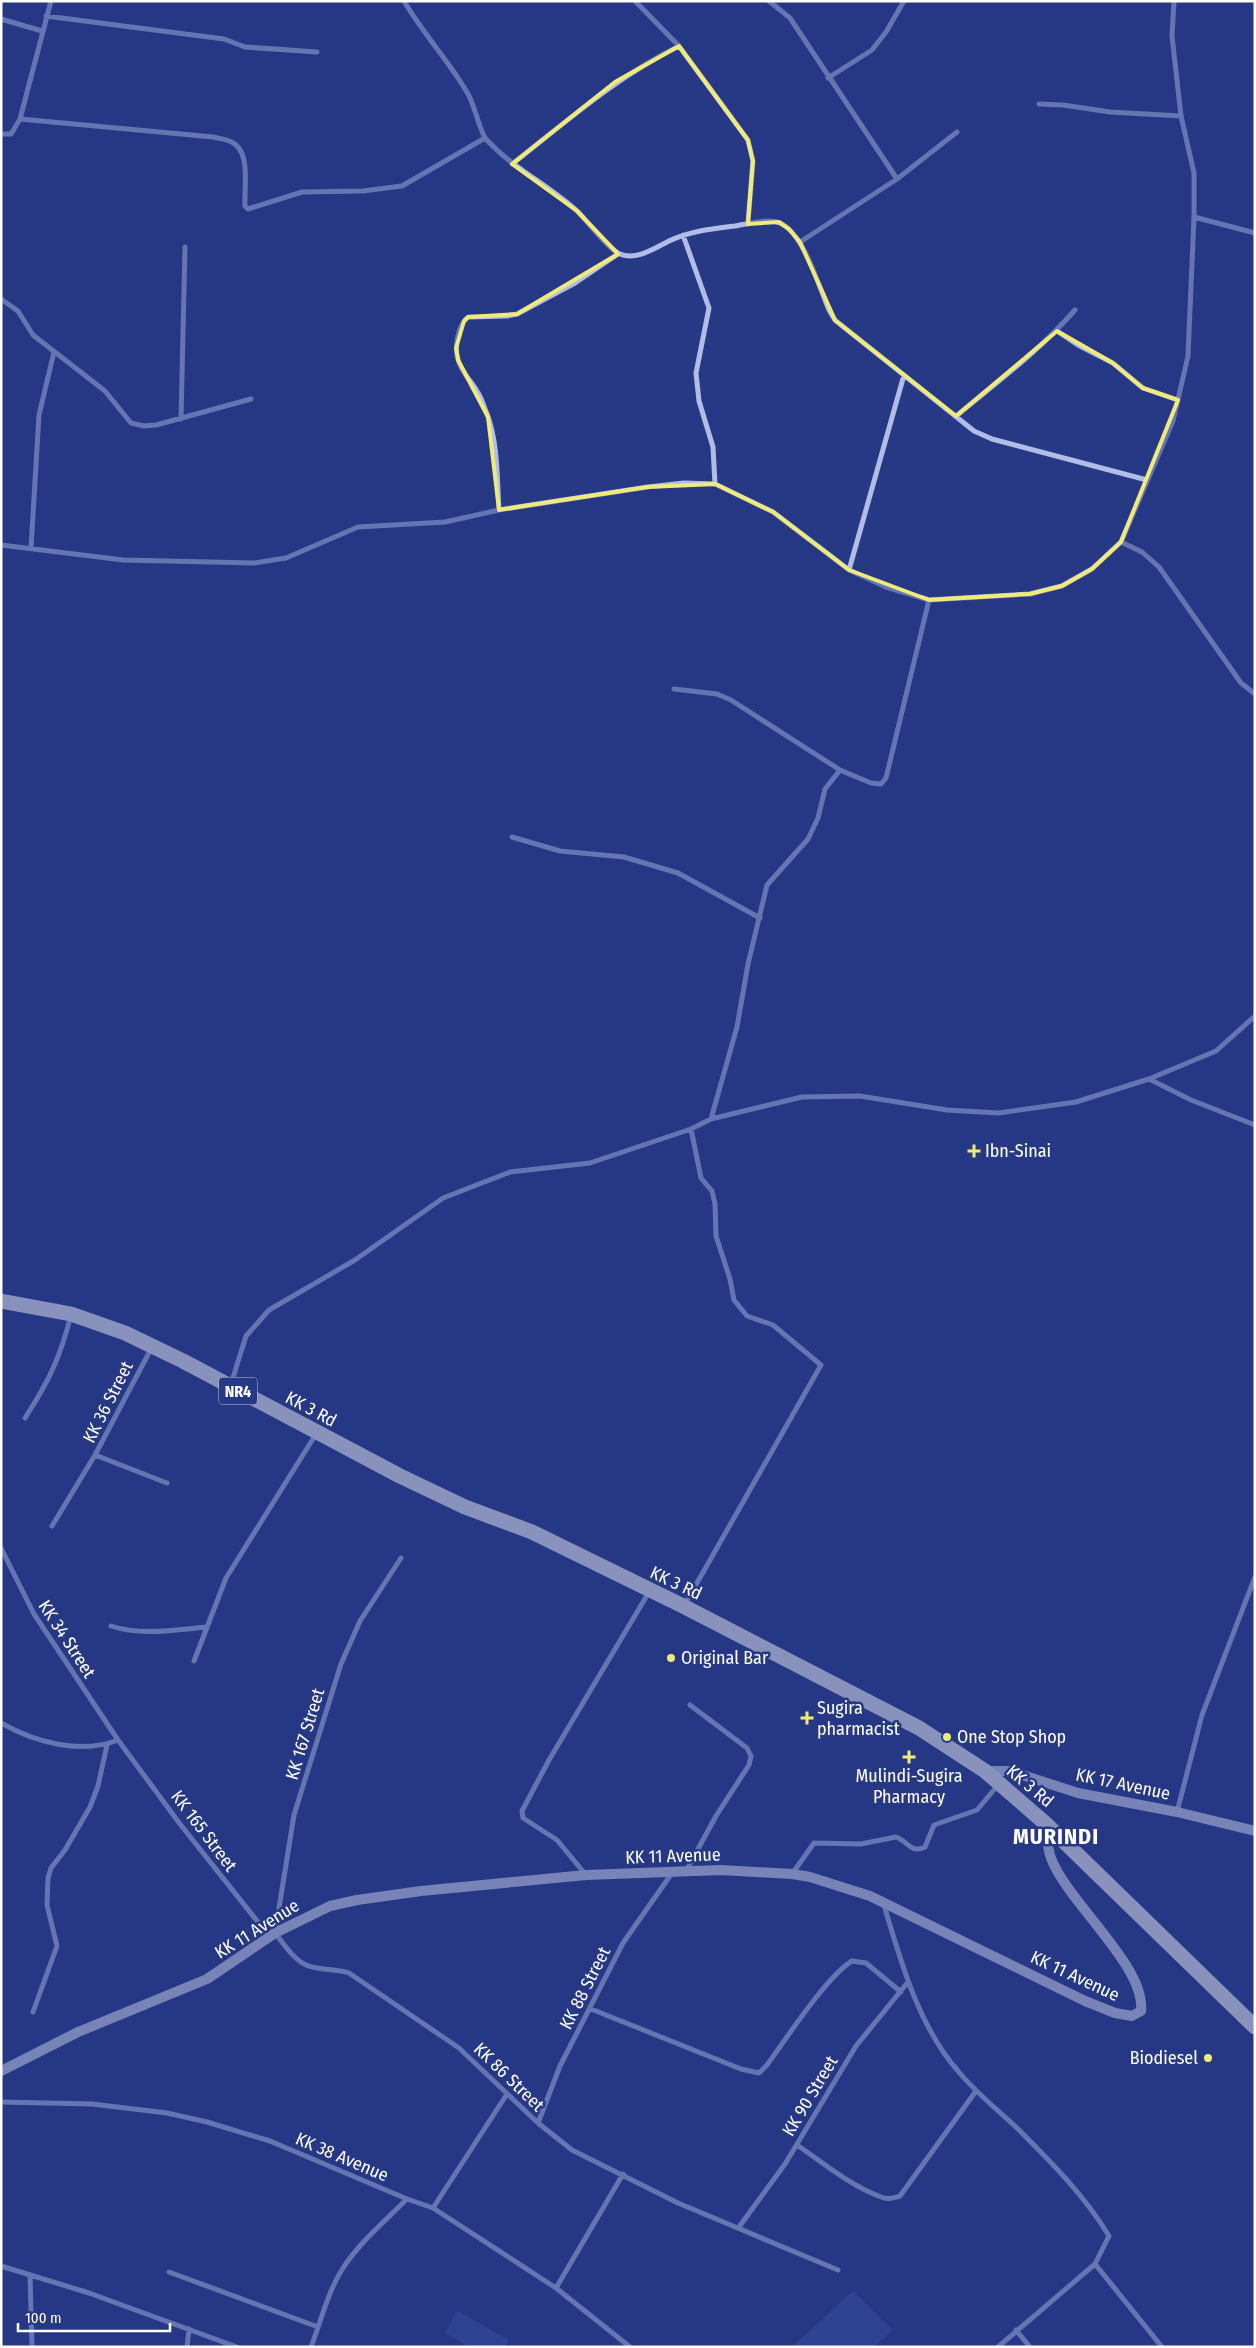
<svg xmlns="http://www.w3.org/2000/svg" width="1256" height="2348" font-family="'Fira Sans Condensed',sans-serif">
	<rect width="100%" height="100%" fill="#273985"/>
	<path fill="#3b51a2" d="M853,2291L893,2330L874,2347H792Z
		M457,2311L509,2340L505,2347H469L445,2333Z"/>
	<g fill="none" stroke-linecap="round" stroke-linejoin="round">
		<path stroke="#b1bde8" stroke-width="5" d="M404,1C423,34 450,62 468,94C475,106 480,132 486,139C513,169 549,185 578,212C587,221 609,250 620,254C636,261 655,248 669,241C690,231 712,229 735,226C748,224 768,218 780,223C804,233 819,287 829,310L835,320L974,431L992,439L1147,480
			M635,1L679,46L748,140L753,161L748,224
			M769,1L790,18L897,179
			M46,16L224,39L245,47L317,52
			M1,19L42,31
			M828,78L872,50L886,32L904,1
			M1039,104L1063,105L1110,112L1181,116
			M20,119L213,137C220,139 230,139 236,145C250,157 244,188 245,206L248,209L302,192L363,191L402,186L485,138
			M1,134H11L20,119L51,1
			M512,164C567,121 616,77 679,46
			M1194,217L1255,233
			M683,235L709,308L696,373L699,401L713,447L715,484
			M800,242L897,179L957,132
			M1,299L18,311L33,335L105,391L131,423L144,426L156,425L251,399
			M1057,331L1078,345L1113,363L1143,388L1178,400
			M956,416C997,382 1040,350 1075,310
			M181,419L185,247
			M499,510C497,479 498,443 487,414C484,407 482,399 478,393C472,381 461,373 458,360C454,348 458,324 468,317L507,316L517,314L575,283L618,254
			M1121,542L1142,552L1159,567L1241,683L1255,694
			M1,545L123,560L254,563L286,558L358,527L445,522L499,510L648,487L684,483L715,484L773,512L849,570L886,587L929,600L1030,594L1062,586L1092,569L1121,542L1173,421L1188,356L1194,217V173L1181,116L1172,36L1174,1
			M31,548L39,415L54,352
			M849,570L904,375
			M674,689L717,694L731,700L840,770
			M512,837L560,851L624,857L678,873L760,918
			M1149,1079L1191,1100L1255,1125
			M711,1119L737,1027L748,964L767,885L808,839L818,818L825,789L840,770L871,783L881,784L886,778L929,600
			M152,1347L95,1455L167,1483
			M231,1384L246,1336L269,1310L355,1260L443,1198L510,1172L590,1163L691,1129L711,1119L802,1097L860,1096L947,1110L999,1113L1076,1102L1149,1079L1216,1051L1255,1016
			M25,1418C49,1381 60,1358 71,1315
			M52,1526L95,1455
			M1,1548L34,1614L118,1740L180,1824L269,1936
			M401,1558L360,1621L341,1664L294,1815L275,1933C283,1943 293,1959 306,1965C319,1971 335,1968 349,1973L459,2048L538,2123L572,2150L678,2203L838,2270
			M685,1604L821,1365L773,1325L747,1316L734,1300L730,1279L716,1236L715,1204L712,1191L701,1178L691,1129
			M111,1626C141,1636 175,1630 206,1627
			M194,1661L226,1578L316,1434
			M1,1723C34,1742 81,1755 118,1740
			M1177,1812L1202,1715L1255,1577
			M686,1871L716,1816L749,1765L751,1756L747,1748L690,1705
			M792,1874L814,1843L861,1844L896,1837C909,1842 911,1854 925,1847L934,1825L977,1810L998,1785
			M586,1875L557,1840L523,1818L522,1811L549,1760L649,1592
			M883,1902C901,1961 917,2024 958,2071C976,2093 998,2110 1018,2129C1051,2162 1085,2196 1109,2236L1095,2264L998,2347
			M591,2009L741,2069L759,2073L767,2065C786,2039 827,1976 852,1961L866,1963L901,1992
			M33,2012L57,1946L47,1905L48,1878L51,1868L65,1850L90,1807L98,1786L107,1745
			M1,2102L92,2104L167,2113L207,2122L270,2141L407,2199L433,2208L556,2288L630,2347
			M538,2123L560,2066L623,1943L672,1873
			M797,2145C822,2162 852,2187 881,2197C888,2200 893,2198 900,2196L976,2091
			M433,2208L507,2094
			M739,2227L785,2164L856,2046L908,1982
			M1095,2264L1162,2347
			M1,2266L89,2293L237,2347
			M169,2272L318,2327
			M30,2275L32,2347
			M556,2288L623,2174
			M1016,2330L1030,2347
			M187,2347L189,2329
			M311,2347C321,2321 328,2291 343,2268C360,2242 385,2221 407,2199"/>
		<path stroke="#dbe0f7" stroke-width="10" d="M985,1771H1010L1078,1793L1177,1812L1255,1831
			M1,2071L78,2032L207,1979L275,1933L330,1906L357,1900L421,1891L586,1875L721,1870L792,1874L810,1877L870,1896L1085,2001L1115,2013L1132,2016L1141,2011C1146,1966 1067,1902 1051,1858C1047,1848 1047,1835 1046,1824"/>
		<path stroke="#fff" stroke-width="15" d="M1,1301L71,1314L125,1333L183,1361L400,1476L465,1507L532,1532L683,1606L919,1728L985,1771L1046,1824L1255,2027"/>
	</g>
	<path d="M0 0H1256V2348H0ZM679,46L748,140L753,161L748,224L779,222L789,229L800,242L835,320L956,416L1057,331L1113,363L1143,388L1178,400L1121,542L1092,569L1062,586L1030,594L929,600L849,570L773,512L715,484L648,487L499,510L488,417L458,360L456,348L464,321L468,317L517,314L618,254L577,211L512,164L615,82Z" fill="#273985" fill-opacity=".55" fill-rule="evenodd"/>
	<path fill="none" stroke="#f0ea77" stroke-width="4" stroke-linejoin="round" d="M679,46L748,140L753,161L748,224L779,222L789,229L800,242L835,320L956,416L1057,331L1113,363L1143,388L1178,400L1121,542L1092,569L1062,586L1030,594L929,600L849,570L773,512L715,484L648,487L499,510L488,417L458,360L456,348L464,321L468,317L517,314L618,254L577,211L512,164L615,82Z"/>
	<g fill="#f0ea77" stroke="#273985" stroke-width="2">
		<path d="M971.5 1143.5h5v5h5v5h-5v5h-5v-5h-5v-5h5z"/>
		<circle cx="671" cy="1658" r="5"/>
		<path d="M804.5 1710.5h5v5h5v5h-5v5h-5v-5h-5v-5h5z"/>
		<circle cx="947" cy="1737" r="5"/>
		<path d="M906.5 1749.5h5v5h5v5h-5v5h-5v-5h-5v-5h5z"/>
		<circle cx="1208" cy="2058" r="5"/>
	</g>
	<g text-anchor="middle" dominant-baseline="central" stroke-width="5" stroke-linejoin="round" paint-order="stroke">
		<rect fill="#273985" stroke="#bec4da" stroke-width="1" x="219" y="1377.5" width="38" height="27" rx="4"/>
		<g font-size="16" font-weight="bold" fill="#fff">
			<text x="238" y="1391">NR4</text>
		</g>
		<g font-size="18" fill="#fff" stroke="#273985" text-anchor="start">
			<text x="985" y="1151">Ibn-Sinai</text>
			<text x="681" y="1658">Original Bar</text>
			<text x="817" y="1708">Sugira<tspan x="817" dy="21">pharmacist</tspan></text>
			<text x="957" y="1737">One Stop Shop</text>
			<text x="909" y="1776" text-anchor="middle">Mulindi-Sugira<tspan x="909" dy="21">Pharmacy</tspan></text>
			<text x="1198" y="2058" text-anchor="end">Biodiesel</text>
		</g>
		<g font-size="18" fill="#fff" stroke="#273985">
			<text transform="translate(108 1402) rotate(-63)">KK 36 Street</text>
			<text transform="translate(311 1409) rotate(28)">KK 3 Rd</text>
			<text transform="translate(676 1583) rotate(25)">KK 3 Rd</text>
			<text transform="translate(67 1639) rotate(57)">KK 34 Street</text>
			<text transform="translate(305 1734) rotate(-73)">KK 167 Street</text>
			<text transform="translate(1123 1784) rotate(12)">KK 17 Avenue</text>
			<text transform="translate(1030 1786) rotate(40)">KK 3 Rd</text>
			<text transform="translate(204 1831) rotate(53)">KK 165 Street</text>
			<text transform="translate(673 1856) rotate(-2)">KK 11 Avenue</text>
			<text transform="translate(257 1929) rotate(-32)">KK 11 Avenue</text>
			<text transform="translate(1075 1976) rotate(25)">KK 11 Avenue</text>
			<text transform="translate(585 1988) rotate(-63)">KK 88 Street</text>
			<text transform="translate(509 2077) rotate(44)">KK 86 Street</text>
			<text transform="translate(810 2096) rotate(-59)">KK 90 Street</text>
			<text transform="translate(342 2157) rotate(23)">KK 38 Avenue</text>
		</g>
		<g font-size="22" font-weight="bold" letter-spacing="1" fill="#fff" stroke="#273985">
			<text x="1056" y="1836">MURINDI</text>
		</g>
	</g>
	<rect width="1256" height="2348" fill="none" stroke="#ffffff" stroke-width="5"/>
	<path d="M18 2323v8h152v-8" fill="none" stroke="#ffffff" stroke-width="2.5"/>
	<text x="25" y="2323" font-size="15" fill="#ffffff" stroke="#273985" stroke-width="4" paint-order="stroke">100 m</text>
</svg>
